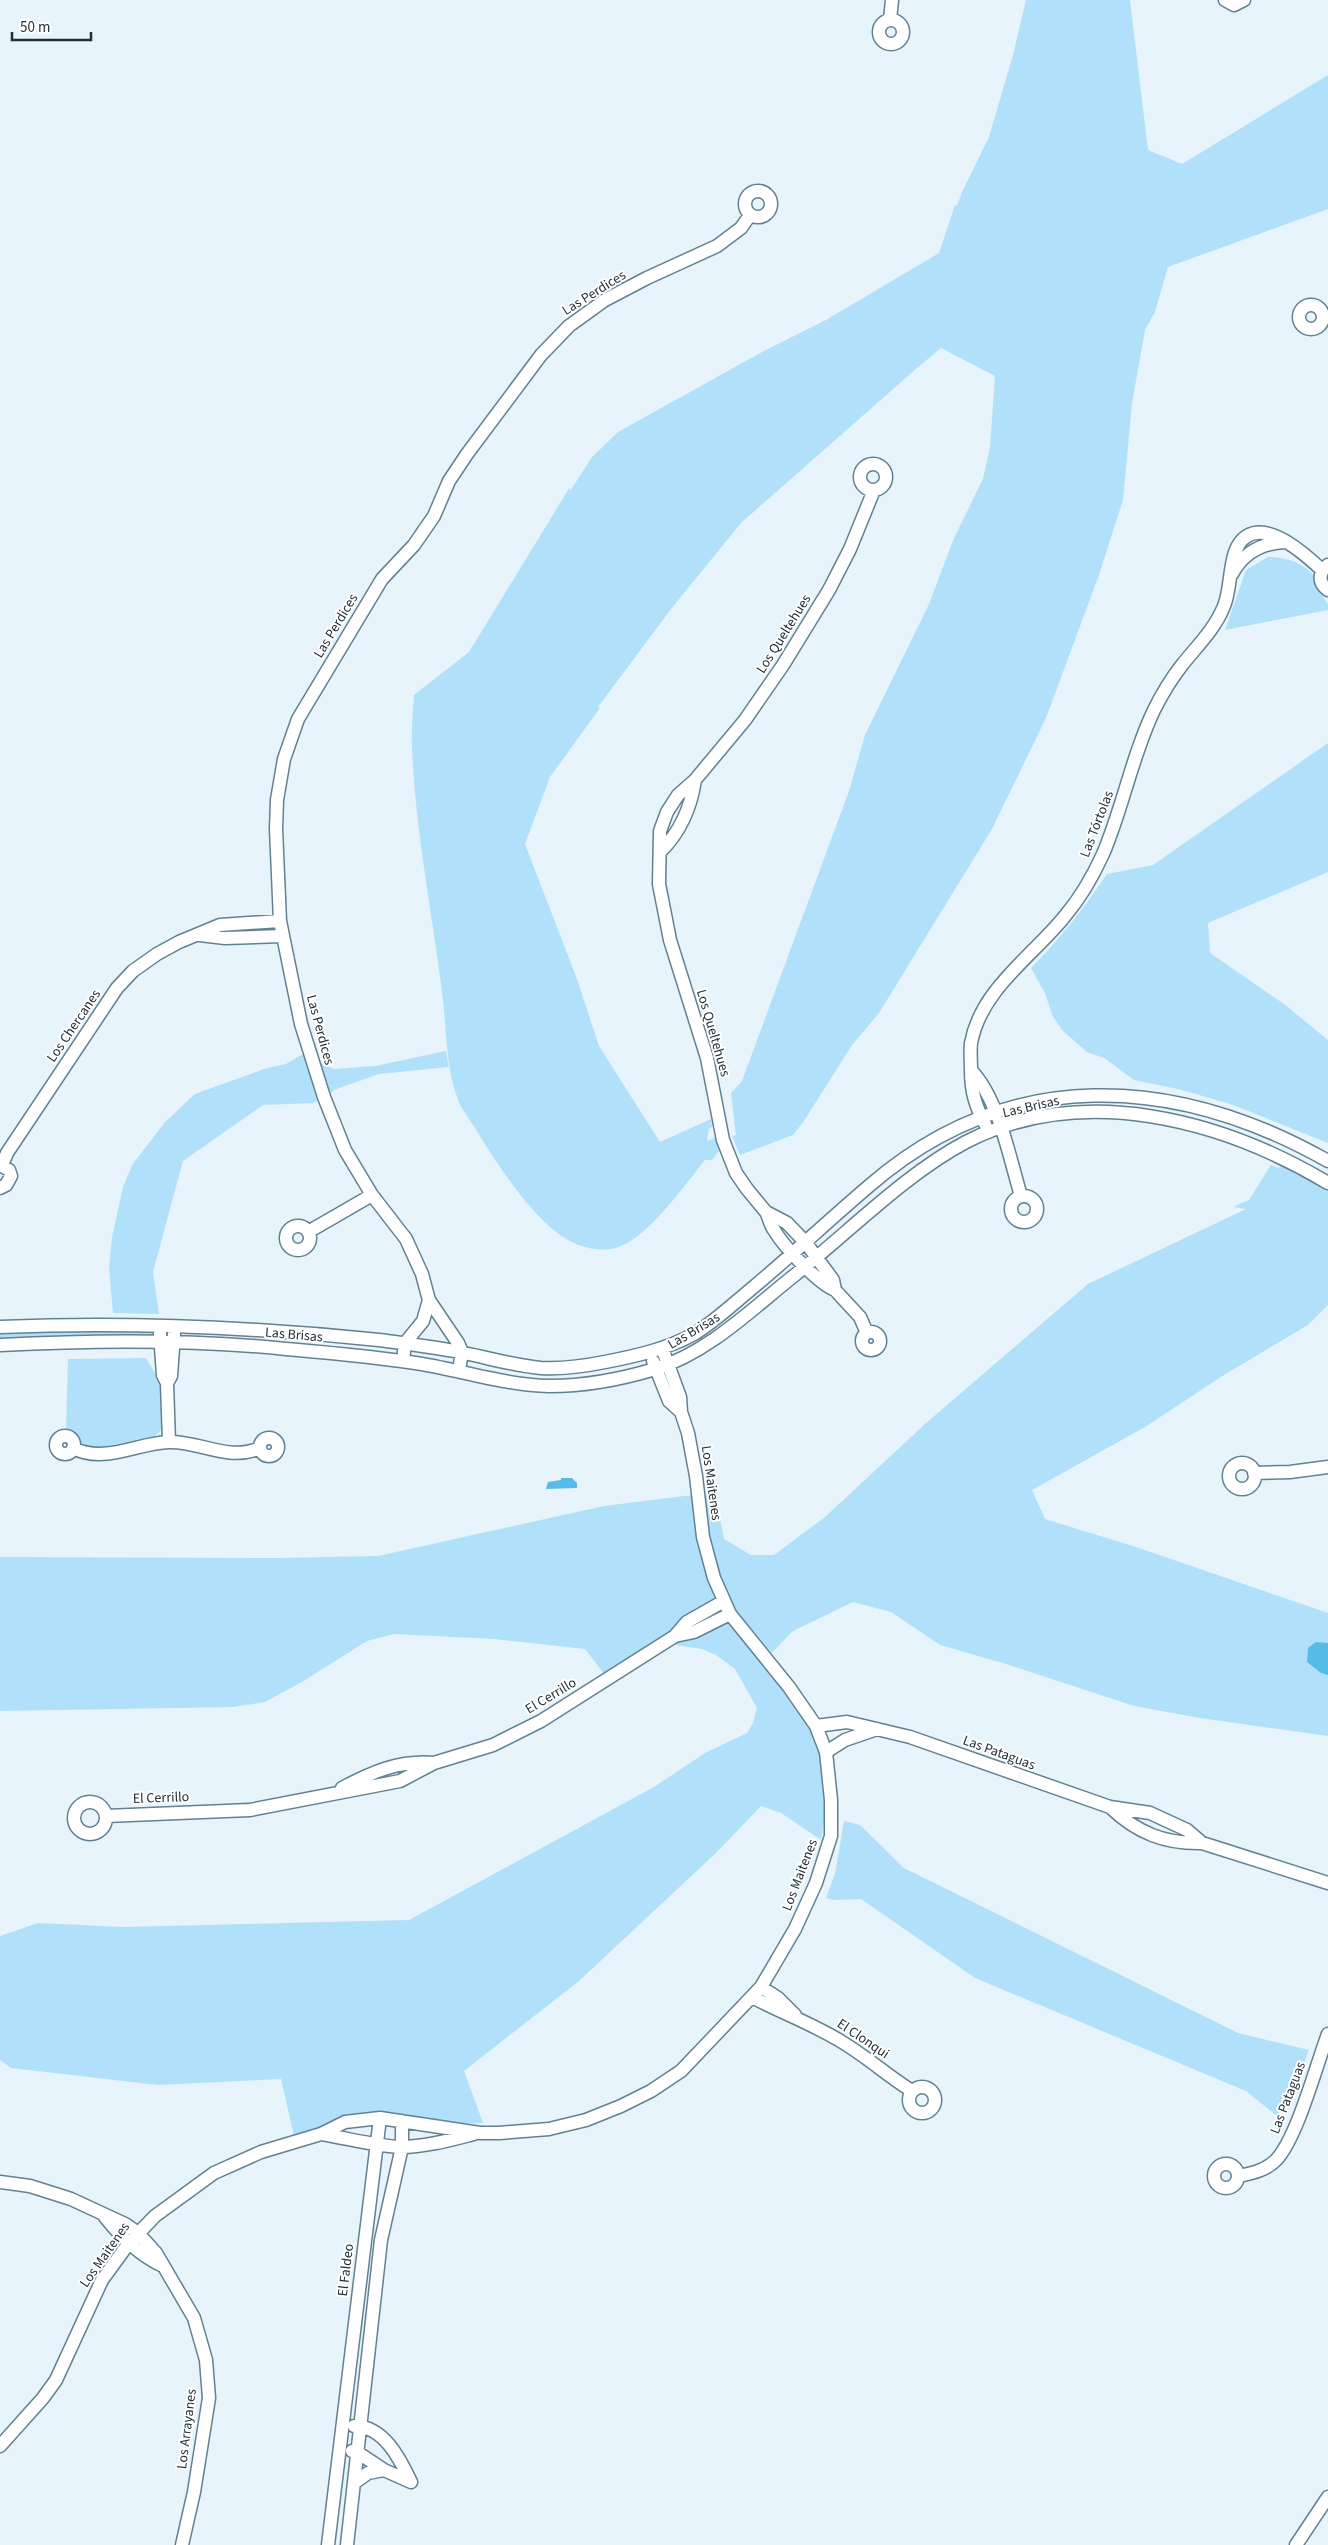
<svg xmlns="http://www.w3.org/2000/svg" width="1328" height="2545" font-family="'Source Sans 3',sans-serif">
	<rect width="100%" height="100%" fill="#e7f4fb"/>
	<path fill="#b1e1fa" d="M1026,0H1130L1148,150L1182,164L1328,75V209L1168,267L1155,312L1145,330L1132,403L1123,500L1099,575L1046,718L992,829L879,1013L852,1045L804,1121L793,1135L740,1155L732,1136L736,1135L731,1093L742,1081L849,791L865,735L929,604L954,538L983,479L990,447L995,376L941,348L917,368L741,523L671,609L598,707L600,708L550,777L525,844L577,979L599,1046L660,1142L711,1119L712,1127L709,1129L707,1139L708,1141L716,1137L719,1151L712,1160H705C685,1185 647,1239 616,1248C595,1253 571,1245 555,1231C525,1207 495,1161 475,1128C470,1120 463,1111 459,1102C445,1068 447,1028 442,992C432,911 415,830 412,748C411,731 413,713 414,695L469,652L570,487V491L592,457L618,432L762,352L826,320L939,253L955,205L957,206L962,192L989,137L1013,55Z
		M1268,557C1285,557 1303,562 1314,576C1320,584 1319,593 1328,604V610L1225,630L1246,570Z
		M1328,743V872L1208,923L1210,953L1284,1004L1328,1040V1143L1233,1105L1182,1090L1134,1080L1104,1058L1087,1052L1062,1030L1052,1015L1045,993L1031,968C1060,939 1084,908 1107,874L1153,865Z
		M446,1051L449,1067L379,1074L337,1089L313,1103L263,1105L183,1161L153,1272L159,1314L113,1313L109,1268L112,1237L123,1187L132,1165L165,1122L195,1094L267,1068L286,1064L303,1054L334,1069L375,1066Z
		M1271,1165L1279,1168L1280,1166L1328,1188V1305L1308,1325L1224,1375L1145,1427L1032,1490L1045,1519L1136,1547L1328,1613V1736L1200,1718L1134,1706L1006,1664L940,1645L891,1612L853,1602L793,1631L763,1662L802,1715L818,1745L827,1803L821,1840L781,1813L761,1806L716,1853L579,1981L464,2071L483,2123L430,2124L369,2118L294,2136L281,2079L158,2085L11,2068L0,2060V1936L38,1923L123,1927L409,1920L654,1787L705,1753L747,1733L753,1723L757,1708L735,1669L716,1655L702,1649L661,1643L605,1675L585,1649L494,1639L394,1634L367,1641L302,1682L265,1702L233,1707L0,1711V1557L279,1558L378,1556L604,1506L684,1496L715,1494L724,1539L751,1555H774L825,1517L925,1424L1088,1284L1246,1209L1233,1207L1249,1200Z
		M36,1330L154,1331L153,1336L0,1340V1332Z
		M146,1358L162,1385V1429L155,1436L97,1448L79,1443L73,1434L66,1430L68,1359Z
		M844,1821L860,1825L904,1868L1238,2033L1309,2050L1289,2102L1277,2116L1246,2091L975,1978L861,1899L835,1900L826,1898L835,1874Z"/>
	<path fill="#55bce8" d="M561,1478H572L577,1483V1488L546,1489L548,1482L561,1480Z
		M1316,1642L1328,1643V1675L1321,1673L1307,1662L1308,1648Z"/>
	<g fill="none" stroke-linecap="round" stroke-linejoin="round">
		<g stroke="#628191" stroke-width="15">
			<path id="minor" d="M1225,0L1234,5L1244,0
				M879 32a12 12 0 1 1 24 0a12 12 0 1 1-24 0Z
				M890,20L892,0
				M745 204a13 13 0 1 1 26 0a13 13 0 1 1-26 0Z
				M1299 317a12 12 0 1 1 24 0a12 12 0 1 1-24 0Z
				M860 477a13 13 0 1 1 26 0a13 13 0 1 1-26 0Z
				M1328,565C1318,572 1318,583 1328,590
				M1232,574C1243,553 1262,543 1285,542
				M661,851C680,832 691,807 695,780
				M200,935L225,938L283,936
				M971,1070C999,1100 1009,1156 1021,1196
				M985,1124C975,1105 971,1091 971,1070C971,1061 970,1052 971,1043C981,989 1033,956 1065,916C1081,897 1093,876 1103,854C1123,807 1132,756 1154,710C1162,694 1171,679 1182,665C1197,646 1215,629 1224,606C1233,585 1227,548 1247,536C1270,522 1306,555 1322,570
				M0,1165L9,1170L11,1176L6,1185L0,1188
				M2,1165L7,1153L117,988L133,971L157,954L179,942L220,925L280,921
				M1011 1209a13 13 0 1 1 26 0a13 13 0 1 1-26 0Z
				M766,1212C769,1217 770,1225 774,1230C784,1247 818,1283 835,1290
				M286 1238a12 12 0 1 1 24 0a12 12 0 1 1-24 0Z
				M308,1232L372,1195
				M0,1327C127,1322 253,1327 379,1340C407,1344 436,1347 464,1353C489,1358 516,1366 541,1368C562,1369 585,1366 605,1362C636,1356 667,1349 694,1334C714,1322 732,1305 750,1290C791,1256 829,1220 869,1186C1008,1065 1174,1074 1328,1161
				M862 1341a9 9 0 1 1 18 0a9 9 0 1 1-18 0Z
				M160,1333L163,1375L167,1383L169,1442
				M867,1333L860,1317L835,1290L833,1280L806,1243L787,1223L766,1212L747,1189L736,1173L723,1140L707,1058L670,940L659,884L660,831L667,812L678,795L695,780L745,720L783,665L829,590L850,549L874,490
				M0,1345C96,1340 191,1339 286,1349C331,1353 377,1357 422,1364C463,1371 506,1385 549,1386C583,1386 622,1379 655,1369C707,1353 750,1311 791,1278C846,1235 905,1174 966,1142C1083,1082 1222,1120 1328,1183
				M403,1361L405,1343L423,1321L429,1300
				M653,1361L669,1401L681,1412
				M459,1370L462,1352L458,1343L429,1300L422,1274L406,1239L372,1195L345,1150L324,1097L301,1024L280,921L276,829L277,800L284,759L298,719L382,579L414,545L434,516L449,481L467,454L541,355L569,326L605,300L647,278L717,246L741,228L750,215
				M167,1383L171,1376L174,1334
				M56 1445a9 9 0 1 1 18 0a9 9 0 1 1-18 0Z
				M260 1447a9 9 0 1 1 18 0a9 9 0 1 1-18 0Z
				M73,1448C104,1464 137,1443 169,1442C200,1441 229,1462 260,1448
				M1229 1476a13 13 0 1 1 26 0a13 13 0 1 1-26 0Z
				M1254,1473L1290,1472L1328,1467
				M675,1636L694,1632L730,1614
				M816,1726L847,1722L910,1737L1110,1807L1150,1813L1187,1830L1202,1843
				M826,1752L845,1740L877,1729
				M342,1788C372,1772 399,1760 434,1763
				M74 1818a16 16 0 1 1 32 0a16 16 0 1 1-32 0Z
				M1110,1807C1137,1833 1165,1844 1202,1843L1328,1883
				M106,1816L250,1810L400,1781L434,1763L493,1745L541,1721L675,1636L687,1622L724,1601
				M761,1987L778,1998L795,2015
				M752,1997C782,2013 813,2024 842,2042C867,2057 888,2076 912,2091
				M909 2100a13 13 0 1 1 26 0a13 13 0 1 1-26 0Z
				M321,2134C347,2138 374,2146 401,2147C425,2147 450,2140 474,2134
				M1214 2176a12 12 0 1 1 24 0a12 12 0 1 1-24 0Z
				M1239,2176C1253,2173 1267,2170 1277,2159C1298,2135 1316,2066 1328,2034
				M0,2182L30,2186L71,2199L125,2224L138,2233L156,2253L194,2318L206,2360L209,2398L194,2492L182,2545
				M105,2217C121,2237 139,2255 163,2266
				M354,2426C384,2426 400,2459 411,2482
				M0,2446L43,2398L56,2380L102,2280L129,2243L155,2216L214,2173L261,2152L321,2134L345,2122L380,2118L480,2133H499L549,2129L586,2120L621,2106L651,2091L681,2071L761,1987L795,1929L816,1883L831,1836V1800L826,1752L816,1726L789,1687L730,1614L714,1578L703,1537L696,1476L688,1433L681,1412L680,1397L662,1348
				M352,2451L357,2452L384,2470L411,2482
				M354,2483L368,2473L384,2470
				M328,2545L380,2118
				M347,2545L381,2240L402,2147V2121
				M1296,2545L1328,2497"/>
		</g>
		<use href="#minor" stroke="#fff" stroke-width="12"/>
	</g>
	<g text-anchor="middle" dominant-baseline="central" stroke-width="4" stroke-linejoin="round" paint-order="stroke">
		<g font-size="14" fill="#222f36" stroke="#fff">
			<text transform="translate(594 293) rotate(-32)">Las Perdices</text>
			<text transform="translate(336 626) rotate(-59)">Las Perdices</text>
			<text transform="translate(784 634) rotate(-58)">Los Queltehues</text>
			<text transform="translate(1097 824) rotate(-69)">Las Tórtolas</text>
			<text transform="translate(74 1026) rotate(-56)">Los Chercanes</text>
			<text transform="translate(320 1030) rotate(75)">Las Perdices</text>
			<text transform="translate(713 1033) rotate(74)">Los Queltehues</text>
			<text transform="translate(1031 1107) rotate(-13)">Las Brisas</text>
			<text transform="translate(694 1331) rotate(-31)">Las Brisas</text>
			<text transform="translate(294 1335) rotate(5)">Las Brisas</text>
			<text transform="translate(711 1483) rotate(82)">Los Maitenes</text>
			<text transform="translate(551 1696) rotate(-31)">El Cerrillo</text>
			<text transform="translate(999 1753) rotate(20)">Las Pataguas</text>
			<text transform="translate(161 1798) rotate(-2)">El Cerrillo</text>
			<text transform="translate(800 1875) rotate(-69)">Los Maitenes</text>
			<text transform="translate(863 2039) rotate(34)">El Clonqui</text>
			<text transform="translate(1288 2098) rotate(-69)">Las Pataguas</text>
			<text transform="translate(105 2255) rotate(-55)">Los Maitenes</text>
			<text transform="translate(346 2270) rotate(-83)">El Faldeo</text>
			<text transform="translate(187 2429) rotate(-83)">Los Arrayanes</text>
		</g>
	</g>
	<path d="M12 32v8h79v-8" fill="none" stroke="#222f36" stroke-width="2.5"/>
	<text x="20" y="32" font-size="15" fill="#222f36" stroke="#ffffff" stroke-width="4" paint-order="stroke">50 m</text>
</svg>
